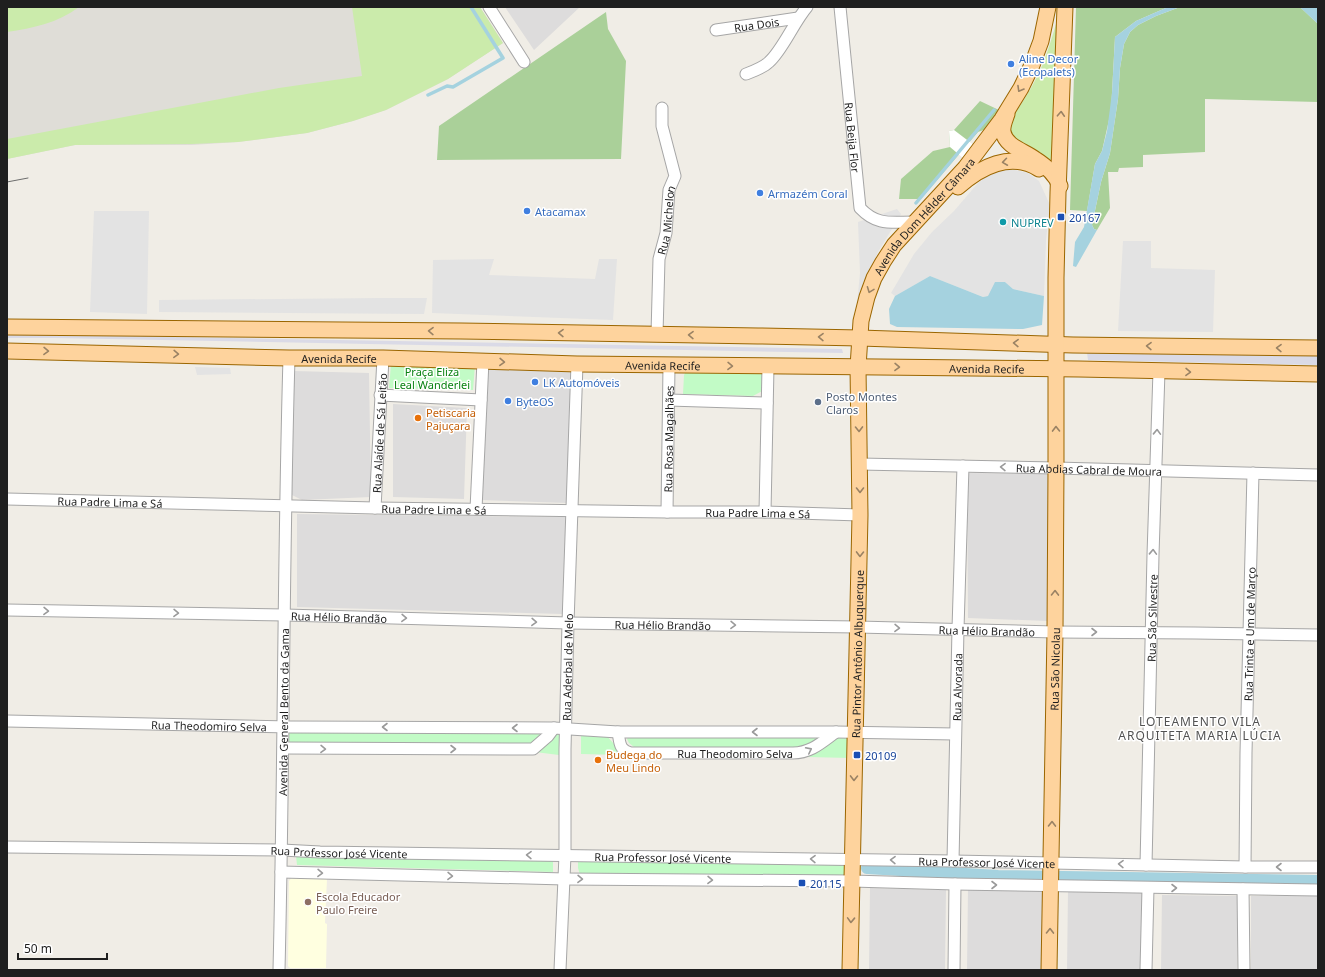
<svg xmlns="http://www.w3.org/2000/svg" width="1325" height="977" font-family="'Noto Sans',sans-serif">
	<rect width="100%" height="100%" fill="#f0ede6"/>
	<path fill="#dddcdc" d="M505,7H580L534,50Z
		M487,369L573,372L567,503L481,500Z
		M294,371L369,373L371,497L302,500L292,495Z
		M393,404L467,408L464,499L393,497Z
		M967,473L1051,474L1048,621L968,618Z
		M297,514L566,517L562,614L297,607Z
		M870,888L946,890L945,970H869Z
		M968,889L1044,890L1042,970H967Z
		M1068,891L1144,892L1143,970H1067Z
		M1162,895L1238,896L1237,970H1161Z
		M1251,896H1318V970H1251Z"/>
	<path fill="#ffffe0" d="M292,877L327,879L325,923L327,924L326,968H290L288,966L289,881Z"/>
	<path fill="#dfddd7" d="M7,7H480L503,43L448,79L386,110L353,121L307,133L238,142L192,145H75L7,159Z"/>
	<path fill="#cbebab" d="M7,7H79C58,23 33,28 7,32Z
		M352,7H480L503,43L448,79L386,110L353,121L307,133L238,142L191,144L75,145L7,159V139L279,88L362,76Z
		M1061,7L1056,172L1016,144L1006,126C1020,107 1033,87 1042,66C1050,46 1055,27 1061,7Z"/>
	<path fill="#aad099" d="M1076,7H1168L1136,21L1115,37L1111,111L1102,151L1095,164L1087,211L1070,210Z
		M1180,7H1300L1318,24V102L1205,99V152L1143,155V167L1119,168L1118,172H1108L1110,208L1097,230L1094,229L1092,225L1101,182L1110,153L1118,99L1120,68L1124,44L1130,32L1138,25L1156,16Z
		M606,12L608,29L626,61L621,159L437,160L439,126Z
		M980,101L1001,111L989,128L978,132L921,199H899L901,179L933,151L950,147L949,131L954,130Z"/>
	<path fill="#c2fbc6" d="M391,364L475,365L473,390L389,388Z
		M687,369L757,370L762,374L764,390L753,396L683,394L684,375Z
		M552,729L532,748L288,747L289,730Z
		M582,732L605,734L624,755L581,754V736Z
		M555,733L561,735L559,755L535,752Z
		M827,733L803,749L634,747L629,743L627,739L630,735Z
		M842,733L853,734L851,758L807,757Z
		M296,856L553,858V872L297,865Z
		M578,861H845L846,876L580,875L578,868Z"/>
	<path fill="#e3e3e3" d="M1006,168L1028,173L1039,181L1050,205L1046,240L1044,296L1013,289L1005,282L988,296L983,297L930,276L895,296L891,293L914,254L932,232L954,211L978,183L993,171Z
		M897,209L901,214L878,252L857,304L860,273L858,222Z
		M94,211H149L147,314L90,312Z
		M1123,241H1151V268L1215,270L1213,332L1118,331Z
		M494,259L489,275L595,279L599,259H617L613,320L432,313L433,260Z
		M379,298H427L424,314L159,312V300Z
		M195,367L230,368L231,374L197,375Z"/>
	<path fill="#dadae6" d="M7,334H85L174,337L842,349L843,353L55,338H7Z
		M1087,353L1318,356V365L1088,360Z"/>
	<path fill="#a5d2df" d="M1168,7H1180L1156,16L1138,25L1130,32L1124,44L1120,68L1118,99L1110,153L1101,182L1092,225L1094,229L1097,230L1076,267L1073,266L1075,242L1084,227L1095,164L1102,151L1107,131L1112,93L1115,37L1136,21Z
		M1300,7H1318V24L1302,9Z
		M930,276L983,297L988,296L995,282H1005L1013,289L1044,296L1042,325L1023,329L897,327L890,324L889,309L895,296Z"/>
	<path fill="#fff" d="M954,130L975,146L963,158L950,147L949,131Z"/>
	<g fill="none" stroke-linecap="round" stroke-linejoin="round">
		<path stroke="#a5d2df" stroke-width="3.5" d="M428,95L447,86L453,87L503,58L471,7
			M916,203L994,110"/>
		<path stroke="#a5d2df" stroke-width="12" d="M867,868L998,876L1318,881"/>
		<g stroke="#a6a6a6" stroke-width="13">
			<g id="minor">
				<path d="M489,7L524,62"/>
				<path id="s1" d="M840,7L860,208C877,226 891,222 914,222"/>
				<path id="s2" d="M716,30L798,18"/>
				<path d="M746,74C754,71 763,68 769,62C782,51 794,22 807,7"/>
				<path id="s3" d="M657,334L659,259L666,233L669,190L675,176L662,126V108"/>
				<path d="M380,395L481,400"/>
				<path d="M669,400L767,403"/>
				<path id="s4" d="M860,464L1056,468L1318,475"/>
				<path id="s5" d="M7,499L375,508L667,512H765L860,515"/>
				<path id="s6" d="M375,508L383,358"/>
				<path d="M476,509L483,361"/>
				<path id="s7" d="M667,512L669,366"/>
				<path d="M765,512L768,367"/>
				<path id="s8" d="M7,610L285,615L568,623L858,627L1055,632L1195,633L1318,635"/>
				<path id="s9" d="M7,721L290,727L554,728L618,732H836L955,734"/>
				<path id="s10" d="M618,732C620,743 619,750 631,753H793C811,753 822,742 836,732"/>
				<path d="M284,748L533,749L548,736L554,728"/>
				<path id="s11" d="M7,847L282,850L320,852L953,861L1245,867H1318"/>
				<path id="s12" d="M953,861L958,629L963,466"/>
				<path id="s13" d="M1146,865L1153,555L1159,371"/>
				<path id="s14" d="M1245,867L1246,753L1253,473"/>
				<path d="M281,872L565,879L852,881L955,884L1318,890"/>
				<path d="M1243,889L1244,970"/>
				<path id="s15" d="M279,970C284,766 283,562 289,358"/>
				<path id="s16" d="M560,970L565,855V749L568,623L577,364"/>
				<path d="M954,970L955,884"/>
				<path d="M1146,970L1148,888"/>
			</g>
		</g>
		<g stroke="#9b6600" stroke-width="17">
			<g id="major">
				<path d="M1007,114C1005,120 1002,126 1003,132C1006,147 1025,151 1035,159C1046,166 1056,175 1060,186"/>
				<path d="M958,187C980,167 1011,151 1039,169"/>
				<path d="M7,327L461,331L758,336L860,338L1073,345L1318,348"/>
				<path id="s17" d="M7,351L289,358H383L577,364L1079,369L1318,374"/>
				<path id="s18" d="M850,970L860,515L858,367L861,321L867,297L874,278L883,262L894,245L965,168L1002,119L1021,88L1032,65L1041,41L1048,7"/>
				<path id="s19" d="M1049,970L1055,632L1056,468V278L1058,193L1065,7"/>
			</g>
		</g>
		<use href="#minor" stroke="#fff" stroke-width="11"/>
		<use href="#major" stroke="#fed39d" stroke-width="15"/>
		<path stroke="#6d6d6d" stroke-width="1" d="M7,182L28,178"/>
	</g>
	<defs><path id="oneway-chevron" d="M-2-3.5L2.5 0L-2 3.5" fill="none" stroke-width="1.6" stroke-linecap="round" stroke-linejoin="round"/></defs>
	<g stroke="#9a8264">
		<use href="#oneway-chevron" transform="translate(1020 89) rotate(120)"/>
		<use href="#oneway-chevron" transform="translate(1061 114) rotate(-87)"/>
		<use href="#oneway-chevron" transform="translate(1005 162) rotate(172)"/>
		<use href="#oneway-chevron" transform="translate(870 290) rotate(111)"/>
		<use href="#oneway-chevron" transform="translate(431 331) rotate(-179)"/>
		<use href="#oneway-chevron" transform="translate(561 333) rotate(-179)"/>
		<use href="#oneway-chevron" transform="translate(691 335) rotate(-179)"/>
		<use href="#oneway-chevron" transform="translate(821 337) rotate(-179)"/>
		<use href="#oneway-chevron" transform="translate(1016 343) rotate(-178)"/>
		<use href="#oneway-chevron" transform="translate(1149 346) rotate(-179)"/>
		<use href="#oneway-chevron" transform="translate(1279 348) rotate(-179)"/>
		<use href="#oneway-chevron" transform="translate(46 351) rotate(1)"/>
		<use href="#oneway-chevron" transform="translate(176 354) rotate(2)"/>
		<use href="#oneway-chevron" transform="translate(502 362) rotate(2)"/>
		<use href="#oneway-chevron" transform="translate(730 366) rotate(1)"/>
		<use href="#oneway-chevron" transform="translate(897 367) rotate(1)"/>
		<use href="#oneway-chevron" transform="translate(1188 372) rotate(1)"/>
		<use href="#oneway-chevron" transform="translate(859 429) rotate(89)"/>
		<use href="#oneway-chevron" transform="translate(1056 429) rotate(-91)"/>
		<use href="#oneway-chevron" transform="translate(860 490) rotate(90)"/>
		<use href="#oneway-chevron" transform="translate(860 554) rotate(91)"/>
		<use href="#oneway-chevron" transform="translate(1055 593) rotate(-89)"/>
		<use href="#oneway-chevron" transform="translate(854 778) rotate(91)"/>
		<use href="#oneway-chevron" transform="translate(1052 824) rotate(-89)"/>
		<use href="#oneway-chevron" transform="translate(851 920) rotate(92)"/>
		<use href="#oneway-chevron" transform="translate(1050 931) rotate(-89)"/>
	</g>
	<g stroke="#9a9a9a">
		<use href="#oneway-chevron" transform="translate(1157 432) rotate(-88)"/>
		<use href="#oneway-chevron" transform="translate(1003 467) rotate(-179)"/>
		<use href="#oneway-chevron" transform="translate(1153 552) rotate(-88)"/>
		<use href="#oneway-chevron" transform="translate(46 611) rotate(1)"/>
		<use href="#oneway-chevron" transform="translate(176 613) rotate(1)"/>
		<use href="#oneway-chevron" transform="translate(404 618) rotate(2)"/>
		<use href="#oneway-chevron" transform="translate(534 622) rotate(2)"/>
		<use href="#oneway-chevron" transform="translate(733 625) rotate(1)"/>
		<use href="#oneway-chevron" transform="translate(897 628) rotate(1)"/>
		<use href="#oneway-chevron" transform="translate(1094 632)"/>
		<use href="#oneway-chevron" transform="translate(385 727) rotate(-180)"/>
		<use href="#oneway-chevron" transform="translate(515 728) rotate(-180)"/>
		<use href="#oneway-chevron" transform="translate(755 732) rotate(-180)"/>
		<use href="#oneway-chevron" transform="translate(323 749) rotate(1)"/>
		<use href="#oneway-chevron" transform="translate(453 749)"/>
		<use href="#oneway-chevron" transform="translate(809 750) rotate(-27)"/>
		<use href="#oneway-chevron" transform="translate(529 855) rotate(-179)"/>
		<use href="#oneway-chevron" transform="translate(813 859) rotate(-179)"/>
		<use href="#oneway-chevron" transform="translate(893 860) rotate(-179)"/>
		<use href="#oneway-chevron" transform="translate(1121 864) rotate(-179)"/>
		<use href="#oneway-chevron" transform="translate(1279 867) rotate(-180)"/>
		<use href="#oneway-chevron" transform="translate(320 873) rotate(1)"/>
		<use href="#oneway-chevron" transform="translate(450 876) rotate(1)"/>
		<use href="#oneway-chevron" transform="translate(580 879) rotate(1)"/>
		<use href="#oneway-chevron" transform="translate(710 880) rotate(1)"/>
		<use href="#oneway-chevron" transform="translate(994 885)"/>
		<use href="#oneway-chevron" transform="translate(1174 888)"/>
	</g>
	<g fill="#3f7fe0" stroke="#fff" stroke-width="1.5">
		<circle cx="1011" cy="64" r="4"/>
		<circle cx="760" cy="193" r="4"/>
		<circle cx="527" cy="211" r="4"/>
		<circle cx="535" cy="382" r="4"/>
		<circle cx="508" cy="401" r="4"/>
	</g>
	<g fill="#1a4fb4" stroke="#fff" stroke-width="1.5">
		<rect x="1057" y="213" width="8" height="8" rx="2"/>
		<rect x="853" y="751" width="8" height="8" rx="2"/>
		<rect x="798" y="879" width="8" height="8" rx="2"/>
	</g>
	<circle fill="#0f9aa8" stroke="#fff" stroke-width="1.5" cx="1003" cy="222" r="4"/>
	<circle fill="#5c6f8a" stroke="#fff" stroke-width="1.5" cx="818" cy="402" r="4"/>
	<g fill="#e8710a" stroke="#fff" stroke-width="1.5">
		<circle cx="418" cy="418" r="4"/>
		<circle cx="598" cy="760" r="4"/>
	</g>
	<circle fill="#8d6e63" stroke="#fff" stroke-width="1.5" cx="308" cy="902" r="4"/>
	<g text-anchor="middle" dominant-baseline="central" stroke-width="3" stroke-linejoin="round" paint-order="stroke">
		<g font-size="11" fill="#1f1f1f" stroke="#fff">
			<text stroke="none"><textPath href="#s2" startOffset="41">Rua Dois</textPath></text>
			<text stroke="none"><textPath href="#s1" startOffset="131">Rua Beija Flor</textPath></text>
			<text stroke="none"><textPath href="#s18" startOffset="774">Avenida Dom Hélder Câmara</textPath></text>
			<text stroke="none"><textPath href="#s3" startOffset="115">Rua Michelon</textPath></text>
			<text stroke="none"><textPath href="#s17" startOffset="332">Avenida Recife</textPath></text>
			<text stroke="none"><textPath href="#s17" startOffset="656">Avenida Recife</textPath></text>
			<text stroke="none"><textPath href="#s17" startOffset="980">Avenida Recife</textPath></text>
			<text stroke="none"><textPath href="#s6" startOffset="75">Rua Alaíde de Sá Leitão</textPath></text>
			<text stroke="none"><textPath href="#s7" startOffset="73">Rua Rosa Magalhães</textPath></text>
			<text stroke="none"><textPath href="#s4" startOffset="229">Rua Abdias Cabral de Moura</textPath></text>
			<text stroke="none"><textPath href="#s5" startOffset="103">Rua Padre Lima e Sá</textPath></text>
			<text stroke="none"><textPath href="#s5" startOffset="427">Rua Padre Lima e Sá</textPath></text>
			<text stroke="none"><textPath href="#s5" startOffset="751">Rua Padre Lima e Sá</textPath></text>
			<text stroke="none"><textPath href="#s8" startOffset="332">Rua Hélio Brandão</textPath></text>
			<text stroke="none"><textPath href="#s13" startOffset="247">Rua São Silvestre</textPath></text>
			<text stroke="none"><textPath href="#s8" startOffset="656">Rua Hélio Brandão</textPath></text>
			<text stroke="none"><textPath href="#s8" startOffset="980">Rua Hélio Brandão</textPath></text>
			<text stroke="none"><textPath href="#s14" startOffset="233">Rua Trinta e Um de Março</textPath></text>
			<text stroke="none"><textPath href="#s18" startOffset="316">Rua Pintor Antônio Albuquerque</textPath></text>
			<text stroke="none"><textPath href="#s16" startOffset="303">Rua Aderbal de Melo</textPath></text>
			<text stroke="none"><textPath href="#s19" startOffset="301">Rua São Nicolau</textPath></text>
			<text stroke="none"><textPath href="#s12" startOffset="174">Rua Alvorada</textPath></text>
			<text stroke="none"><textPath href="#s15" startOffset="258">Avenida General Bento da Gama</textPath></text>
			<text stroke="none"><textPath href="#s9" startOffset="202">Rua Theodomiro Selva</textPath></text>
			<text stroke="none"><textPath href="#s10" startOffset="131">Rua Theodomiro Selva</textPath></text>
			<text stroke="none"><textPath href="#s11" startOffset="332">Rua Professor José Vicente</textPath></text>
			<text stroke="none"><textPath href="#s11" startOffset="656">Rua Professor José Vicente</textPath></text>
			<text stroke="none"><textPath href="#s11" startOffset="980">Rua Professor José Vicente</textPath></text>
		</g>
		<g font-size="11" fill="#366cbe" stroke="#fff" text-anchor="start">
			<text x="1019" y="58">Aline Decor<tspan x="1019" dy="13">(Ecopalets)</tspan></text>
			<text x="768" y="193">Armazém Coral</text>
			<text x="535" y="211">Atacamax</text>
			<text x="543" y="382">LK Automóveis</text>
			<text x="516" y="401">ByteOS</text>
		</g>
		<g font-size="11" fill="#164399" stroke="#fff" text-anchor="start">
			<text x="1069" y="217">20167</text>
			<text x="865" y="755">20109</text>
			<text x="810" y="883">20115</text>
		</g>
		<g font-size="11" fill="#0d838f" stroke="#fff" text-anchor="start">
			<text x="1011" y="222">NUPREV</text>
		</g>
		<g font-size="11" fill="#098212" stroke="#fff">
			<text x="432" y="371">Praça Eliza<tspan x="432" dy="13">Leal Wanderlei</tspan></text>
		</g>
		<g font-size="11" fill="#4e5e75" stroke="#fff" text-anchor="start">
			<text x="826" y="396">Posto Montes<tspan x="826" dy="13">Claros</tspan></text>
		</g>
		<g font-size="11" fill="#c56008" stroke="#fff" text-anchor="start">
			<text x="426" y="412">Petiscaria<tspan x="426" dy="13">Pajuçara</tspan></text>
			<text x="606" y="754">Budega do<tspan x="606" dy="13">Meu Lindo</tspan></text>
		</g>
		<g font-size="11" fill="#785e54" stroke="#fff" text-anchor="start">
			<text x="316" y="896">Escola Educador<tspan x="316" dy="13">Paulo Freire</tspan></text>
		</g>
		<g font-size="12" letter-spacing="1" fill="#525252" stroke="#fff">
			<text x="1200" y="721">LOTEAMENTO VILA<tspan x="1200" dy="14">ARQUITETA MARIA LÚCIA</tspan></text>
		</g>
	</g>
	<rect width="1325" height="977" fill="none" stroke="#1f1f1f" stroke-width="16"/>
	<path d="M18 953v6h89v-6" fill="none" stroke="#1f1f1f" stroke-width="2"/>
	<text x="24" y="953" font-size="12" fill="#1f1f1f" stroke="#ffffff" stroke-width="3" paint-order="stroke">50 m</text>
</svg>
